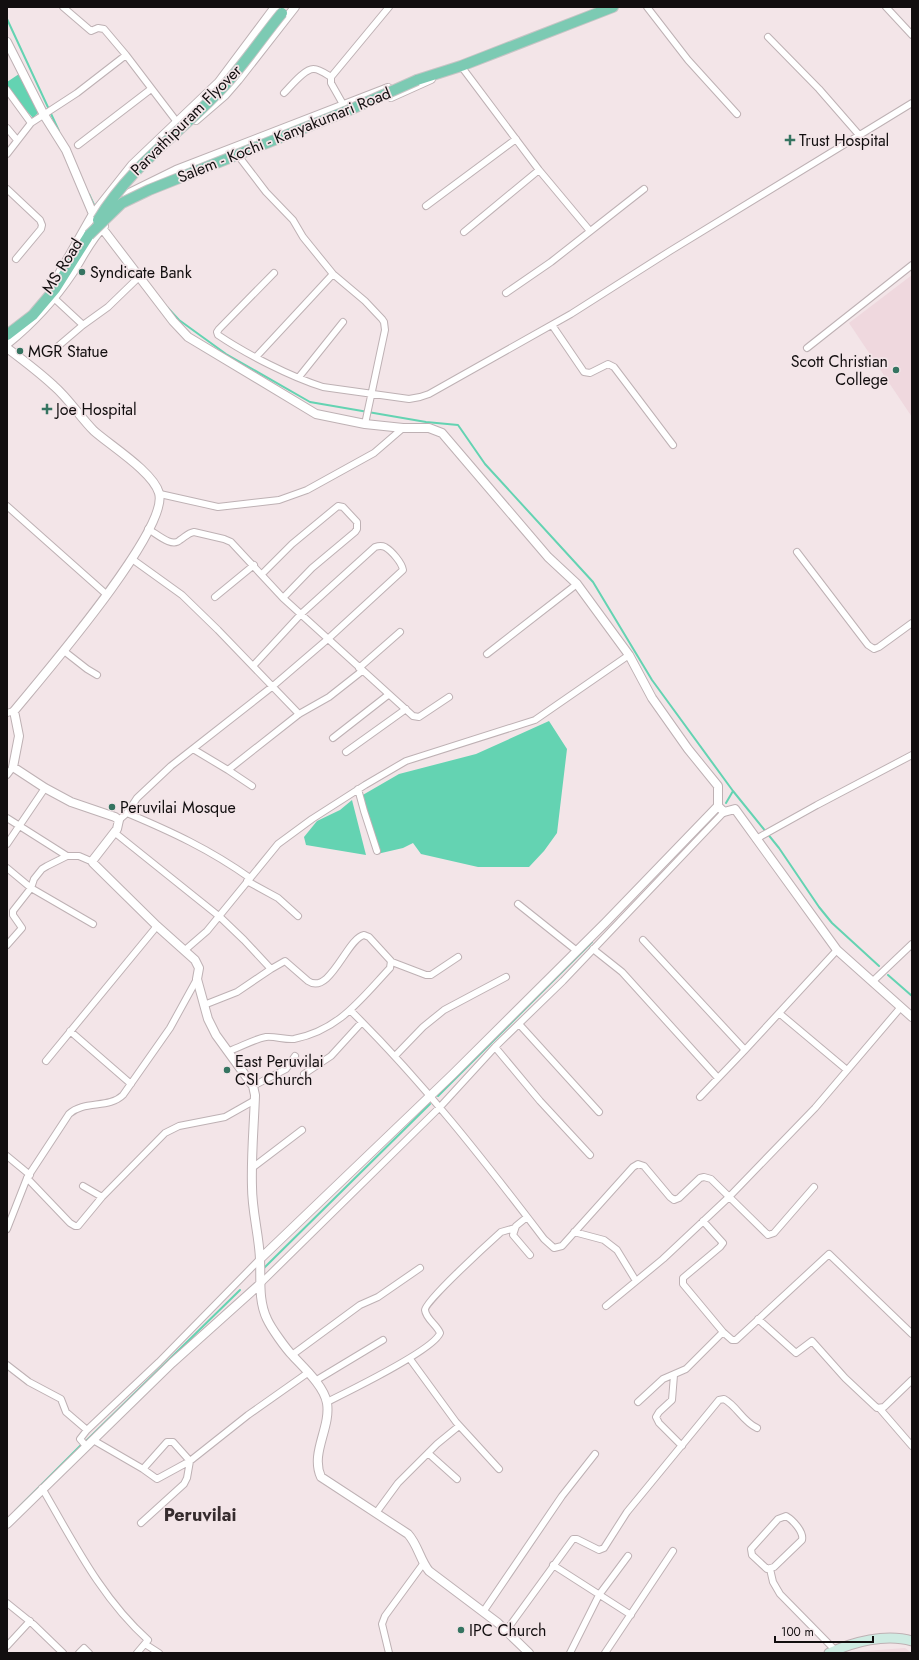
<svg xmlns="http://www.w3.org/2000/svg" width="919" height="1660" font-family="Jost,sans-serif">
	<rect width="100%" height="100%" fill="#f3e5e8"/>
	<path fill="#efd8de" d="M912,275V417L849,323Z
		M905,1648L912,1653H850L852,1652Z"/>
	<path fill="#64d3b2" d="M19,74L38,113L33,118C26,109 7,92 7,82Z
		M549,721L567,749L557,833L544,851L529,867H478L421,854L413,843L403,848L377,854L361,796L399,774L476,754Z
		M352,800L366,855L306,845L304,837L317,821L340,810Z"/>
	<g fill="none" stroke-linecap="round" stroke-linejoin="round">
		<path stroke="#64d3b2" stroke-width="2" d="M7,19L59,131
			M89,194L95,207
			M167,307L179,320L226,354L310,402L426,422L458,425L485,464L593,582L652,680L733,791L779,848L819,907L832,923L879,966
			M726,803L733,791
			M888,975L912,996
			M438,1096L592,942
			M263,1269L430,1104
			M86,1441L240,1290
			M15,1511L82,1444"/>
		<g stroke="#beb1b4" stroke-width="8">
			<path id="minor" d="M63,7L91,31L98,28L104,29L126,55L177,122
				M647,7L688,60L737,114
				M886,7L912,35
				M768,37L819,89L860,136
				M461,66L539,170L590,231
				M7,90L31,123
				M284,93C290,87 305,68 314,69C319,69 326,74 331,77
				M344,106L331,83V77L389,7
				M7,128L17,140
				M78,145L151,89
				M7,154L31,123L77,93L126,55
				M240,158L266,192L293,220L303,237L333,274L365,301L382,319L384,322L385,330L365,424
				M7,189L40,220L42,225L41,229L16,259
				M426,206L516,139
				M464,232L539,170
				M274,273L219,329L217,332L218,335C246,354 291,377 323,387L409,399L420,397L429,394L571,314L670,251L912,103
				M506,293L551,262L644,189
				M55,299L83,325
				M552,325L584,372L590,373L608,364L614,367L673,445
				M56,348L83,325L108,307L139,277
				M807,348L912,265
				M256,357L333,274
				M299,377L343,322
				M160,494L218,507L279,500L307,490L374,453L403,428
				M7,506L106,594
				M148,529C157,534 172,548 180,540C185,537 188,533 194,532L224,539L231,542L283,598L413,716L419,717L449,697
				M797,552L868,645L874,649L879,647L912,623
				M132,559L182,595L218,630L299,714
				M262,574L292,544L338,506L343,507L357,522V529L355,532L312,568L283,598
				M215,597L254,565
				M64,651L87,669L97,675
				M487,654L577,584
				M359,668L400,632
				M7,713L14,711
				M333,738L388,695
				M193,749L228,770L252,786
				M346,752L406,709
				M228,770L299,714L329,697L362,671
				M7,775L13,767
				M358,789L364,811L377,851
				M127,813L137,798L171,766L273,686L329,638L403,570C402,563 392,551 385,547C381,545 378,546 375,547L301,614L253,666
				M7,818L67,856
				M119,820L127,813C172,832 209,849 250,878
				M114,832L220,917L244,940L271,969L285,961L308,981C330,996 347,938 364,935L369,937L391,961L390,968C360,1000 339,1030 294,1039C285,1040 275,1036 266,1037C254,1039 241,1047 229,1051
				M756,839L817,805L912,755
				M7,844L45,788
				M7,868L31,888L93,924
				M247,881L278,898L298,916
				M518,904L577,951
				M643,940L745,1050
				M7,945L22,928L13,915V911L31,888L34,879L42,869L47,866L67,856H79L93,862
				M593,949L622,972L718,1078
				M185,950L207,931L278,844L312,819L365,785L406,761L535,720L629,655
				M392,962L426,975H431L458,957
				M872,982L912,944
				M204,1005L237,992L271,969
				M351,1011C422,1081 483,1159 544,1239L554,1248L562,1246L633,1167L638,1164L644,1166L670,1197L674,1200L679,1198L700,1178L704,1177L711,1179L768,1235L774,1233L814,1187
				M779,1013L847,1070
				M519,1024L599,1112
				M70,1031L131,1084
				M495,1047L540,1101L590,1155
				M395,1056L423,1027L444,1010L506,977
				M46,1061L157,926
				M304,1074L331,1056L362,1022
				M253,1086L286,1069L295,1056
				M700,1097L745,1050L837,950
				M7,1156L30,1175
				M252,1168L302,1130
				M27,1178L70,1223L75,1226H78L102,1197L165,1133L179,1126L225,1117L255,1100
				M83,1186L102,1197
				M527,1217L516,1226L513,1235L530,1255
				M703,1221L723,1243L720,1247L683,1278V1284L723,1332L732,1340H736L829,1254L912,1334
				M7,1229L27,1178L69,1114C84,1100 109,1109 123,1095L170,1028L197,979
				M574,1232L604,1240L617,1250L636,1281
				M260,1284L440,1107L495,1047L563,981L724,812
				M606,1306L663,1259L729,1197L815,1108L901,1007
				M758,1319L796,1353L812,1341L845,1378L877,1408L884,1407L912,1380
				M292,1355L360,1305L378,1297L420,1268
				M410,1359L456,1422L499,1469
				M7,1365L29,1382L61,1399L66,1412L87,1430
				M674,1375L672,1400L659,1412L656,1417L659,1423L682,1446
				M315,1381L383,1340
				M327,1402C347,1392 434,1350 440,1333C437,1325 426,1319 425,1310C424,1302 491,1241 501,1232L515,1228
				M638,1402L663,1379L686,1369L723,1332
				M880,1409L912,1446
				M93,1440L143,1469L167,1442H173L190,1461L157,1479L143,1469
				M86,1446L80,1439L87,1430L159,1362L260,1259
				M428,1453L457,1479
				M42,1488C73,1541 101,1598 148,1640L137,1653
				M376,1513L398,1483L437,1444L459,1426
				M786,1516C793,1520 804,1532 802,1540L774,1567L767,1569L752,1555L751,1549L778,1519Z
				M141,1523L184,1484L187,1478L190,1461L248,1415L309,1372
				M553,1565L631,1615
				M770,1569L773,1582L780,1594L835,1650
				M7,1603L33,1624L63,1653
				M483,1612L562,1496L595,1454
				M506,1631L573,1539H577L599,1550L604,1548L627,1512L719,1400L724,1399C737,1406 743,1422 757,1428
				M145,1644L159,1653
				M7,1646L30,1621
				M79,1653L84,1648L89,1653
				M389,1653L382,1624L385,1616L423,1564
				M570,1653L599,1595L628,1556
				M605,1653L673,1551"/>
		</g>
		<g stroke="#beb1b4" stroke-width="10">
			<path id="tertiary" d="M7,42L44,115L66,150L93,214L102,228L173,321L188,337L316,414L365,424L403,428H429L442,433L548,557L577,584L629,655L652,698L688,749L718,786V806L724,812L735,809L837,950L912,1017
				M391,97L431,79
				M196,120L225,95L238,80L295,7
				M98,208L132,165L219,82L275,7
				M55,281L93,214L105,205L176,170L388,88
				M7,344C33,323 55,299 73,272C83,256 91,239 104,226
				M7,348C23,360 39,372 54,386C69,399 80,417 94,431C111,446 153,472 159,493C170,529 41,678 14,711L19,736L13,767L45,788L71,802L115,817L119,820L117,829L93,860V863L157,926L195,960L199,968L197,979L208,1019L216,1035L253,1086L255,1095C254,1126 251,1156 252,1187C252,1211 259,1235 260,1259C261,1279 258,1300 267,1319C271,1328 286,1349 293,1356C304,1368 324,1386 327,1403C331,1428 310,1453 321,1477L408,1534C418,1545 420,1560 429,1571L498,1623L529,1653
				M260,1259L452,1075L605,923L718,806
				M7,1524L172,1363L260,1284"/>
		</g>
		<g stroke="#beb1b4" stroke-width="11">
			<path id="secondary" d="M829,1653C853,1642 886,1633 912,1641"/>
		</g>
		<g stroke="#c6c5c5" stroke-width="12">
			<path id="trunk" d="M417,80L461,66L613,7
				M7,335L33,315L55,289L89,235"/>
		</g>
		<use href="#minor" stroke="#fff" stroke-width="6"/>
		<use href="#tertiary" stroke="#fff" stroke-width="8"/>
		<use href="#secondary" stroke="#ceebe2" stroke-width="9"/>
		<use href="#trunk" stroke="#7ccab3" stroke-width="10"/>
		<g stroke="#c6c5c5" stroke-width="12" stroke-linecap="butt">
			<path id="trunk-bridge" d="M98,220C132,164 182,132 225,85C245,63 263,36 282,13
				M89,235L122,203L149,190L347,111L417,80"/>
		</g>
		<use href="#trunk-bridge" stroke="#7ccab3" stroke-width="10"/>
	</g>
	<g fill="#357461" stroke="#f3e5e8" stroke-width="1.5">
		<path d="M788 134h4v4h4v4h-4v4h-4v-4h-4v-4h4z"/>
		<circle cx="82" cy="272" r="4"/>
		<circle cx="20" cy="351" r="4"/>
		<circle cx="896" cy="370" r="4"/>
		<path d="M45 403h4v4h4v4h-4v4h-4v-4h-4v-4h4z"/>
		<circle cx="112" cy="807" r="4"/>
		<circle cx="227" cy="1070" r="4"/>
		<circle cx="461" cy="1630" r="4"/>
	</g>
	<g text-anchor="middle" dominant-baseline="central" stroke-width="3.5" stroke-linejoin="round" paint-order="stroke">
		<g font-size="16" fill="#120e0f" stroke="#f3e5e8">
			<text transform="translate(186 120) rotate(-45)">Parvathipuram Flyover</text>
			<text transform="translate(284 135) rotate(-22)">Salem - Kochi - Kanyakumari Road</text>
			<text transform="translate(62 266) rotate(-58)">MS Road</text>
		</g>
		<g font-size="16" fill="#120e0f" stroke="#f3e5e8" text-anchor="start">
			<text x="799" y="140">Trust Hospital</text>
			<text x="90" y="272">Syndicate Bank</text>
			<text x="28" y="351">MGR Statue</text>
			<text x="888" y="361" text-anchor="end">Scott Christian<tspan x="888" dy="18">College</tspan></text>
			<text x="56" y="409">Joe Hospital</text>
			<text x="120" y="807">Peruvilai Mosque</text>
			<text x="235" y="1061">East Peruvilai<tspan x="235" dy="18">CSI Church</tspan></text>
			<text x="469" y="1630">IPC Church</text>
		</g>
		<g font-size="18" font-weight="bold" fill="#362c2e" stroke="#f3e5e8">
			<text x="200" y="1515">Peruvilai</text>
		</g>
	</g>
	<rect width="919" height="1660" fill="none" stroke="#120e0f" stroke-width="16"/>
	<path d="M775 1636v6h98v-6" fill="none" stroke="#120e0f" stroke-width="2"/>
	<text x="781" y="1636" font-size="12" fill="#120e0f" stroke="#f3e5e8" stroke-width="3" paint-order="stroke">100 m</text>
</svg>
